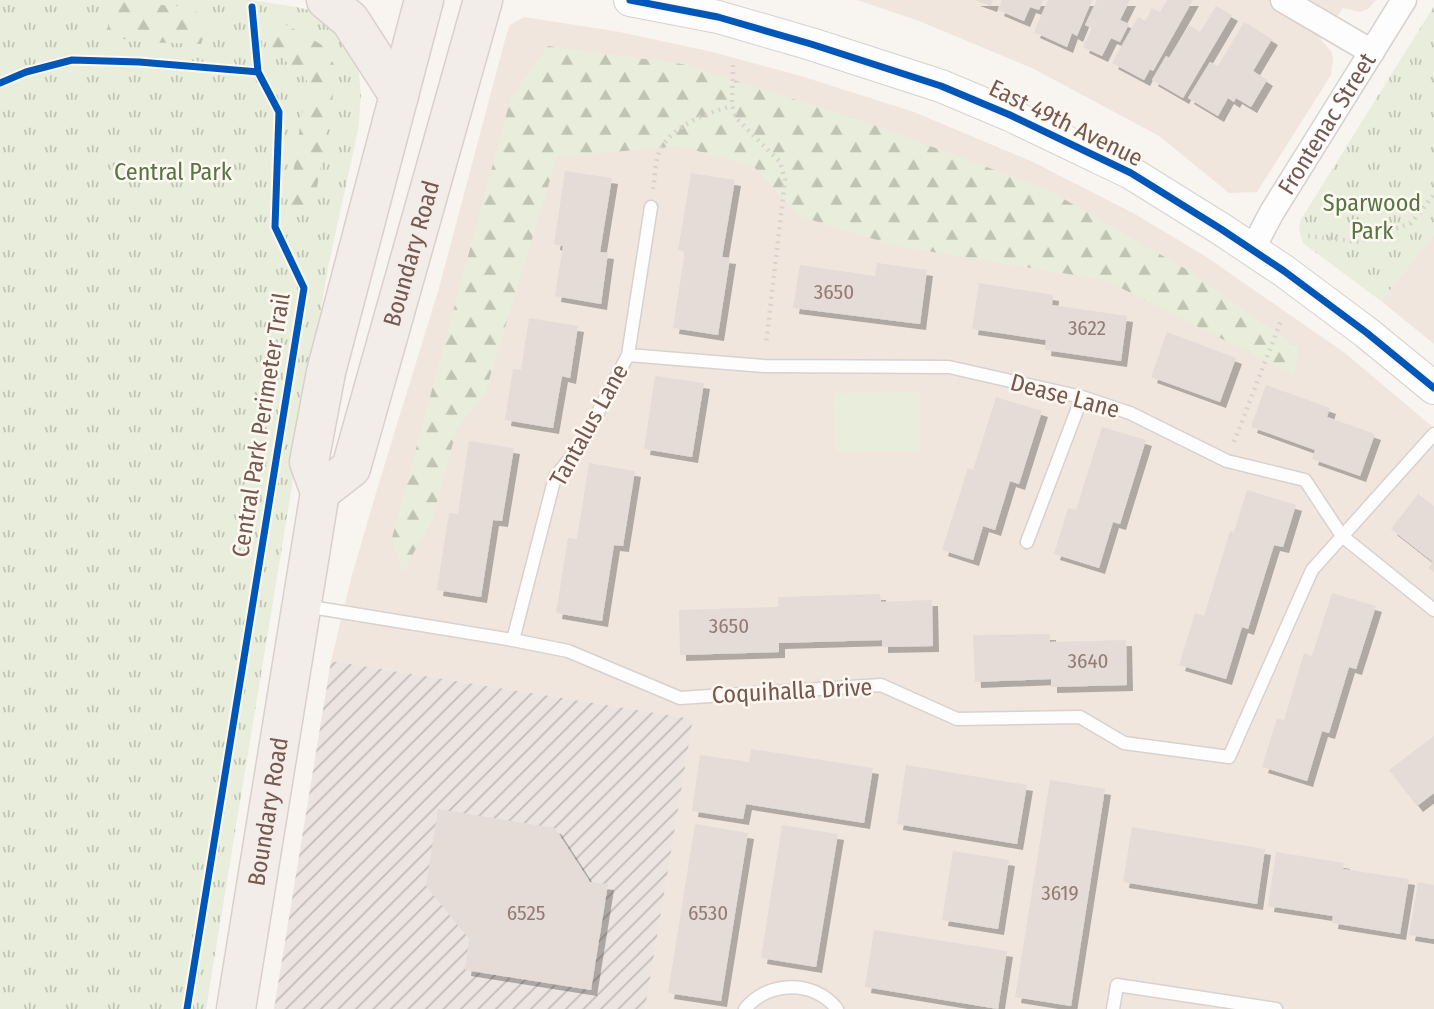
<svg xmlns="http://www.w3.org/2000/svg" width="1434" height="1009" font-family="'Fira Sans Condensed',sans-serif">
	<defs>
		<pattern id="industrial-furrows" width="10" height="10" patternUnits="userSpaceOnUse" patternTransform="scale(1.75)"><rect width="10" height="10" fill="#ebe4e0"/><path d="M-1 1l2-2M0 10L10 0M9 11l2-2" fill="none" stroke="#c3bcb8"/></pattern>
		<pattern id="grass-tufts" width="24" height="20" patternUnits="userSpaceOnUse" patternTransform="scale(1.75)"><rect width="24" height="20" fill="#e8eedb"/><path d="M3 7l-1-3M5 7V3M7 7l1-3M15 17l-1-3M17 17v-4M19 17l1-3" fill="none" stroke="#c1c4b4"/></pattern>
		<pattern id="forest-firs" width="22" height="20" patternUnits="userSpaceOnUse" patternTransform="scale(1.75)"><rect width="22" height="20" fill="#e8eedb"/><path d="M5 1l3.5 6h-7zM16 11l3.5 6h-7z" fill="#c1c4b4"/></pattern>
		<filter id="shadow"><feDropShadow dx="6" dy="6" stdDeviation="0" flood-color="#0004"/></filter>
	</defs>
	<rect width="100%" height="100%" fill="#f8f4f0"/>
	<path fill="#f0e6de" d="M857,0H1376L1368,9L1360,12L1343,8L1321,40L1331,51L1333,58L1331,75L1257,192L1229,193L1159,136L1034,69L919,21Z
		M524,17L620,32L712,52L801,76L914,112L1033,162L1133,213L1205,256L1345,353L1434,428V1009H645L693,719L331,661L352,575L378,486L439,288L506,36L510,25Z
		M1434,234V344L1381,301Z"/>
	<path fill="url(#industrial-furrows)" d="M331,661L693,719L645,1009H274Z"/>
	<path fill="url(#grass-tufts)" d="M0,0H250L296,7L313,11L330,20L358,65L361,95L358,130L327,272L206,1009H0Z
		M1434,6V234L1381,301L1303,243L1299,230L1300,221Z"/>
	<path fill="url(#forest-firs)" d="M120,2L190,7L209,21L201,44L139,42L104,35Z
		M281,22L324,46L334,65L333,96L313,210L299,216L288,207L307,80L266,44V25Z
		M548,46L682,64L863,121L1048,190L1184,268L1298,348L1294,375L1105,280L896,246L799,216L754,167L680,146L557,157L485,393L457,428L432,521L402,573L392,538L511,97Z"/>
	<path fill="#e8eedb" d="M920,392V451H835L834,393Z"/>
	<path fill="#e5dcd7" filter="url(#shadow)" d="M974,0H993L991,6Z
		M1002,0H1043L1039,10L1030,7L1024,21L998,10Z
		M1048,0H1092L1077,36L1072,33L1067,47L1034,32Z
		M1097,0H1130L1120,20L1129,24L1120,42L1111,38L1102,56L1083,47L1092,28L1085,25Z
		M1167,0H1193L1153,71L1150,69L1144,80L1112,63L1138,17L1145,21L1152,8L1160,12Z
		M1216,6L1232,15L1183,98L1152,80L1166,56L1169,58L1189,25L1200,32Z
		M1244,22L1272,39L1253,71L1267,80L1251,107L1236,98L1234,102L1228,98L1218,116L1188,98L1210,62L1218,66Z
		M565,171L612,178L600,252L608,253L601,304L555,296L563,246L554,244Z
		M691,173L735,180L722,257L730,258L718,335L673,328L685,251L678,250Z
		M877,263L927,270L920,324L793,308L800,265L875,276Z
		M979,283L1053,295L1052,305L1127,316L1121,361L1045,350L1046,340L972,329Z
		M529,318L578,326L570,378L562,376L553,428L505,420L513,369L521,370Z
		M1167,332L1236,358L1220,402L1151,377Z
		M655,376L704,383L692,457L644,449Z
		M1266,385L1330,408L1327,417L1375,434L1360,476L1312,459L1315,450L1251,427Z
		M996,397L1042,411L1019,484L1010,481L995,530L983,526L973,560L942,550L968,468L973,470Z
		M1102,427L1146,440L1120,524L1113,522L1099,568L1054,554L1068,508L1076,510Z
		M469,441L514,448L502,521L493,520L481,597L437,590L449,513L458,514Z
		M589,463L635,471L623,546L614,545L602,621L556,613L568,538L577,539Z
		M1247,490L1296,505L1283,547L1274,545L1248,629L1242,627L1226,679L1179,665L1195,613L1204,616L1230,531L1234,532Z
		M1418,494L1434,506V572L1428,568L1433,562L1391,529Z
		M1332,593L1376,606L1356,669L1349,667L1329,733L1322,731L1307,781L1262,767L1277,718L1284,720L1304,653L1312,656Z
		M880,594L881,602L932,600L933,646L882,647V640L779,643V652L680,655L679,610L778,607V597Z
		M1050,634V642L1126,640L1127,685L1051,687V679L975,682L973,635Z
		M1434,736V793L1417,806L1389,770Z
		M751,749L873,768L864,823L746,804L743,819L692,811L700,755L749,762Z
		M906,765L1027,785L1017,844L897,824Z
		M1050,780L1105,789L1071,1006L1015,997Z
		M438,809L555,828L590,882L608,884L591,990L465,970L469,939L426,886Z
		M695,824L748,833L721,1001L668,993Z
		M782,825L838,834L816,967L761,958Z
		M1132,827L1265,849L1257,904L1123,882Z
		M953,851L1009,860L998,929L942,920Z
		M1276,852L1344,863L1343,869L1409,879L1400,934L1332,923L1333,916L1268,906Z
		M1418,882L1434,885V939L1409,935Z
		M874,930L1007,951L998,1009L865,987Z"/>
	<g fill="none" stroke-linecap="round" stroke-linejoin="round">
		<g stroke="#d8d1cd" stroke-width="15">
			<path id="service" d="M628,355L764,366L949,367L1082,397L1130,413L1227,461L1305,480L1342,536L1434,610
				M1027,542L1082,397
				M305,606L513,640L568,651L680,698L881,685L957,719L1080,717L1124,743L1229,757L1312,570L1434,434
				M513,640L555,477L581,445L628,355L651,207
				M745,1009C767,981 814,979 837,1009
				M1113,1009L1117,985L1276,1009"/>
		</g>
		<g stroke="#d8d1cd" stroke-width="27">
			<g id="minor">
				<path d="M1283,0L1372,52"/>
				<path id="s1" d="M1252,250L1272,212L1404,0"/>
			</g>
		</g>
		<g stroke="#d8d1cd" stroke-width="34">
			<path id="tertiary" d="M630,0L718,17L811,44L941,86L1010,115L1131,173L1221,229L1284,271L1367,333L1434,388"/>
		</g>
		<g stroke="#d9d0cc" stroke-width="41">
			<g id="primary">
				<path d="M326,0L350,20L399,96"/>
				<path id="s2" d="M320,492L351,468L483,0"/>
				<path id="s3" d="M236,1009L320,492L309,462L326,372L424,0"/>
			</g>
		</g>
		<path stroke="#dbd2d0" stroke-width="4.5" stroke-dasharray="2 5" stroke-linecap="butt" d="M733,65L732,106L737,119L780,162L785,180L766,344
			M653,189C655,178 655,165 658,155C668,127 706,113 732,106
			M1308,236L1359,242L1411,223L1434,195
			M1234,442L1282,318"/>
		<use href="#service" stroke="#fefdfd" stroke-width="12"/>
		<use href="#minor" stroke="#fefdfd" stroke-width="24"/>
		<use href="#tertiary" stroke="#fefdfd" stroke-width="32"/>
		<use href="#primary" stroke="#f2ede8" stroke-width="38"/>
		<g stroke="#fef8f2" stroke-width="11">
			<path id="cycleway" d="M630,0L718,17L811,44L941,86L1010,115L1131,173L1221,229L1284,271L1367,333L1434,388
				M0,83L26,72L72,60L139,62L258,72
				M187,1009L304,288L275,227L279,112L258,72L252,7"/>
		</g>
		<use href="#cycleway" stroke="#0057b8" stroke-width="7"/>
	</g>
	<g text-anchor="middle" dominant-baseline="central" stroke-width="5" stroke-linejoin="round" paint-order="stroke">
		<g font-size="21" fill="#947b73">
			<text x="834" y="292">3650</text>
			<text x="1087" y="328">3622</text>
			<text x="729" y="626">3650</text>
			<text x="1088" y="661">3640</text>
			<text x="1060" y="893">3619</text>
			<text x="526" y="913">6525</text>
			<text x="708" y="913">6530</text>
		</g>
		<g font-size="24" fill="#77584f" stroke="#fef8f2">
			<text transform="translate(1066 123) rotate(26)">East 49th Avenue</text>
			<text stroke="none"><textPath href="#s1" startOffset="147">Frontenac Street</textPath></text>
			<text stroke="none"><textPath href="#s2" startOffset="262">Boundary Road</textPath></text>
			<text transform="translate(1065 396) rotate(15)">Dease Lane</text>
			<text transform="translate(261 425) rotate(-81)">Central Park Perimeter Trail</text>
			<text transform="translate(589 425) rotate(-61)">Tantalus Lane</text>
			<text transform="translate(792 691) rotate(-3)">Coquihalla Drive</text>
			<text stroke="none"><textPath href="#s3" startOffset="200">Boundary Road</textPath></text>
		</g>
		<g font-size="24" fill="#587644" stroke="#fef8f2">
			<text x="173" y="172">Central Park</text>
			<text x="1372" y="203">Sparwood<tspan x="1372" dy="28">Park</tspan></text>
		</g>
	</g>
</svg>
